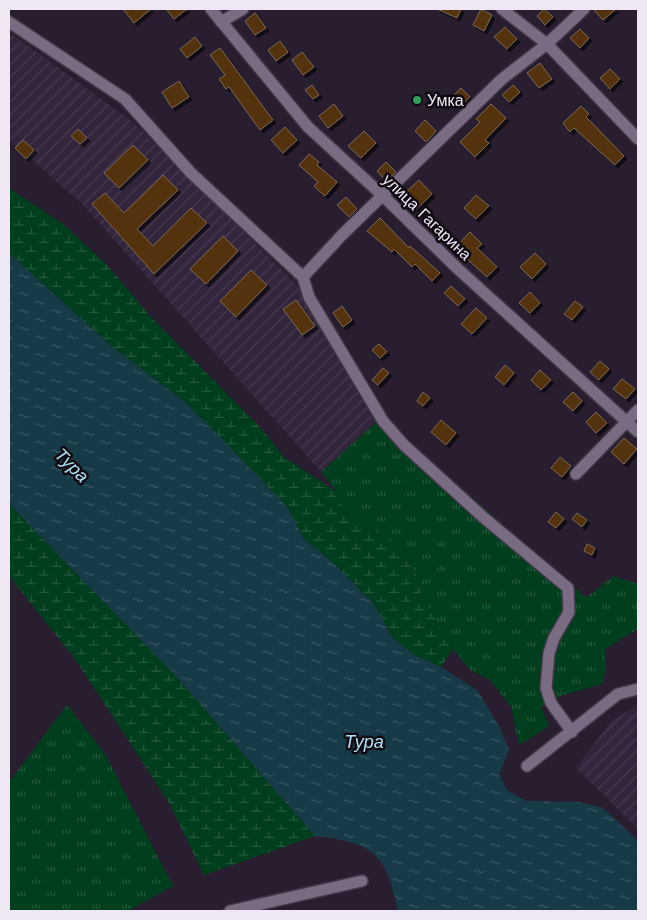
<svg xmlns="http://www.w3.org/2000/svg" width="647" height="920" font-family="'Work Sans',sans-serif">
	<defs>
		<pattern id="industrial-furrows" width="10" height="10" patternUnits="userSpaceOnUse" patternTransform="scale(1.25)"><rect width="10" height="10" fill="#33253c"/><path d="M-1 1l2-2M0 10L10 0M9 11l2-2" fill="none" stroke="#473a4f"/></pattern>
		<pattern id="grass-tufts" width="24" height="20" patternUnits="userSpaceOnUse" patternTransform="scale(1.25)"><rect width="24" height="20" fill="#013e1d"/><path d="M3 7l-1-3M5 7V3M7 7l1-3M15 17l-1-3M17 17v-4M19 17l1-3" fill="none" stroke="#265a3e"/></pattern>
		<pattern id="wetland-marsh" width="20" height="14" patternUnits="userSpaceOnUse" patternTransform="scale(1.25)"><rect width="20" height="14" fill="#013e1d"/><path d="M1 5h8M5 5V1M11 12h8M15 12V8" fill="none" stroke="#265a3e"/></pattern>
		<pattern id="water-ripples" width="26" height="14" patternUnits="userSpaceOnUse" patternTransform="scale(1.25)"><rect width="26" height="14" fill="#173b46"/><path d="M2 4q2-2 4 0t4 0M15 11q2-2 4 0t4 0" fill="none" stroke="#395761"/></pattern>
		<filter id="shadow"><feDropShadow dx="3" dy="3" stdDeviation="0" flood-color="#0009"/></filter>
	</defs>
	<rect width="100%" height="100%" fill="#281e30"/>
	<path fill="url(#industrial-furrows)" d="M9,32L133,122L303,291L378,420L321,472L82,204L9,140Z
		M638,705V829L576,768L611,721Z"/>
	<path fill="url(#grass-tufts)" d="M378,420L396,430L586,598L613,576L638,584V629L605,649L606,669L602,684L560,696L541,707L549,726L519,745L511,707L490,680L470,670L453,649L421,595L415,572L389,537L367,525L343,508L337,492L321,472Z
		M67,705L105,754L173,886L128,911H9V782Z"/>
	<path fill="url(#wetland-marsh)" d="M9,188L63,224L108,266L150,316L260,427L284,457L337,492L343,508L367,525L389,537L415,572L421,595L453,649L441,667L414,655L392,637L373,603L335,565L303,538L288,508L184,401L111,346L9,253Z
		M9,504L174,674L315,836L204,875L169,803L75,659L9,576Z"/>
	<path fill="url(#water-ripples)" d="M9,253L111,346L184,401L226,443L288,508L303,538L335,565L373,603L392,637L414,655L441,667L478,691L500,728L509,750L499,774L507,790L526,801L579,802L603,808L638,841V911H398C386,853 374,843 315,836L174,674L9,504Z"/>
	<path fill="#52330c" stroke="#7a6855" filter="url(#shadow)" d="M123,9H151L134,23Z
		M166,9H187L174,19Z
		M437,9H461L457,18Z
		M481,9L492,15L484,31L473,25Z
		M544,9L553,17L545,25L537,16Z
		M593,9H616L603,20Z
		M255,13L266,28L255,35L245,21Z
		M505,27L517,39L507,49L494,37Z
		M580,29L589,38L580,48L570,38Z
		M195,37L202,46L187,58L180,49Z
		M280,41L288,52L276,61L268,50Z
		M220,48L273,120L260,130L229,87L226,89L219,79L225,75L210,55Z
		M302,52L314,67L303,75L292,60Z
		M540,63L552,79L539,88L527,73Z
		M610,69L620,79L610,89L600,78Z
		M179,81L189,97L172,108L162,92Z
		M312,85L319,95L313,99L305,90Z
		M513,85L520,92L509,102L502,95Z
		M461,88L470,97L459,107L451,98Z
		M334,104L343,116L328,128L319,116Z
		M491,104L506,118L485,140L489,143L475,157L460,142L480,122L476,119Z
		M581,106L589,114L586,117L624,156L615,165L574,128L570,132L563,123Z
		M425,120L436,131L426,142L415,131Z
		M285,127L297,140L283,153L271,140Z
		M78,129L87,138L80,144L71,136Z
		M364,131L376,143L361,158L348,146Z
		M23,140L34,150L26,159L15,148Z
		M133,145L148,160L119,188L104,173Z
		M309,154L319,162L317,165L337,182L325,196L314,186L318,182L299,165Z
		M386,162L396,172L386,181L377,171Z
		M163,175L178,190L137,229L153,246L191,208L207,223L154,274L92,204L105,193L124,213Z
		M419,180L432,194L416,210L402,196Z
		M476,195L489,206L476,219L464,208Z
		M346,197L357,209L349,217L337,205Z
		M380,218L409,248L410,246L440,273L432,281L415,264L412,267L394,249L392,252L367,231Z
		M470,232L482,244L477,248L497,267L487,277L455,248Z
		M223,236L238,251L206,284L190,269Z
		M535,253L546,264L532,279L520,267Z
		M251,270L267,285L236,317L220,301Z
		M451,286L465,299L458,306L444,293Z
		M530,292L540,303L530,313L519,303Z
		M296,300L315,326L302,335L283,309Z
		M575,301L583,307L572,320L564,314Z
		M342,306L352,320L343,327L333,313Z
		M476,308L487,318L472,334L461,324Z
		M379,344L387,352L380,358L372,350Z
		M600,361L609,369L599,380L590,372Z
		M505,365L514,373L504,385L495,377Z
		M383,368L389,373L378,385L372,380Z
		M540,370L551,380L541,390L531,380Z
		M622,379L635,389L626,399L613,389Z
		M423,392L430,398L423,406L417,401Z
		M573,392L582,401L573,411L563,402Z
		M596,412L607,423L596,433L586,422Z
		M441,420L456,433L446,445L431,432Z
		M624,438L637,449L624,464L611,452Z
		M560,457L571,466L562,477L551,468Z
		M556,512L564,519L556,528L548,522Z
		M577,513L587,520L582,527L572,519Z
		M587,544L595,548L592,555L584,551Z"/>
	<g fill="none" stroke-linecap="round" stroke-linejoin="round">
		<g stroke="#423848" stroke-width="14">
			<path id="minor" d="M211,9L308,127L382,195L458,269L638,432
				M502,9L547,44L638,139
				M9,22L125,99L191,173L303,277L309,297L383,421L404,445L483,517L568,588L569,612L554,638L549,653L546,688L551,703L572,732
				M221,22L243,9
				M303,277L342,235L502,79L547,44L584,9
				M576,474L638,410
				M527,766L618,694L638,689
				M230,911L362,881"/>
		</g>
		<use href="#minor" stroke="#796c82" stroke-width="11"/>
	</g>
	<circle fill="#2e9e5b" stroke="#0f0a12" stroke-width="2" cx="417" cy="100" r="5"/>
	<g text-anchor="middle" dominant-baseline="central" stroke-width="5" stroke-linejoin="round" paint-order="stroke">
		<g font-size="16" fill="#efe8f4" stroke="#0f0a12" text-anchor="start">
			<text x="427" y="100">Умка</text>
		</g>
		<g font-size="16" fill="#efe8f4" stroke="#0f0a12">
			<text transform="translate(427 217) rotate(44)">улица Гагарина</text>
		</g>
		<g font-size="18" font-style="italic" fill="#afe2f4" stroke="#0f0a12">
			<text transform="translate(72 465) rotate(45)">Тура</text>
			<text x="364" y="741">Тура</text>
		</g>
	</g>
	<rect width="647" height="920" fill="none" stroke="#efe8f4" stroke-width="20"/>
</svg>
